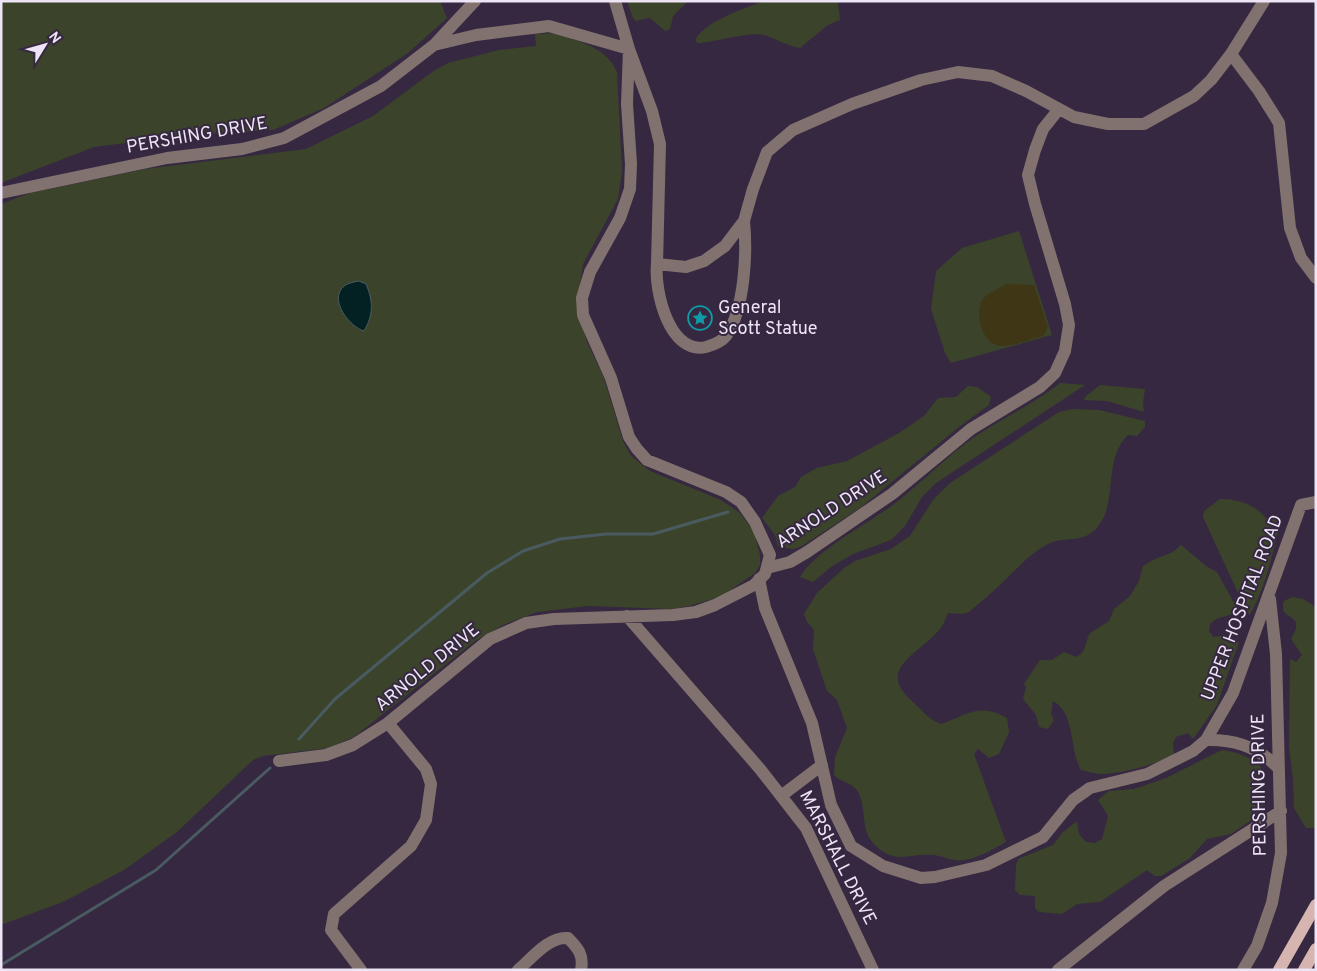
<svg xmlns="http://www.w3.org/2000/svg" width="1317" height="971" font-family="Overpass,sans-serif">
	<rect width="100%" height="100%" fill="#362841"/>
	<path fill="#3b442b" d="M1,1H440L447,18L408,53L324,108L273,130L199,134L94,147L1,183Z
		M627,1H688L673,16L670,29L665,31L650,18L636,21L633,18Z
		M765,1H838L840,20L828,25L800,48C787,46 775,38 764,35C753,31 713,42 698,43L695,40C706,21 745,8 765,1Z
		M556,33C579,42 607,47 617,72L622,171L618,199L583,264L577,308L587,342L604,378L623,441L631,456L650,471L721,500L740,513L754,532L760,555V565L755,573L722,596L689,606L671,609L588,606L537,612L505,624L475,641L354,737L328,748L263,756L253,760L177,832L124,870L65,901L1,925V204L30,193L145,169L306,149L373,116L435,70L448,63L499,50L536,46L535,34Z
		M1019,231L1052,335L951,363L945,353L931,309L936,271L962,248Z
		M1060,383L1085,385L936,483L922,497L905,526L891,540L853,554L831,567L813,582L800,577C814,552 865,525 890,507C920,485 945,457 976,436C1003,418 1034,404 1060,383Z
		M1100,385L1145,389L1143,403L1144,412L1107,401L1084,400L1086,396Z
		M968,386L977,387L991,397L989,405L959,427L860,508L802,546L794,549L778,547L775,535L762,518L778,496L795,487L801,477L817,468L847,461L899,433L924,416L938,398L956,397Z
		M1072,409L1099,410L1145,421V427L1137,436L1128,435C1103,459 1118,500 1099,525C1084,545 1067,535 1048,544C1030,553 1015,571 1001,584C991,594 979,603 969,612L962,614L948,613C945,619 944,625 939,630C918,655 874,669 914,703C923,711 929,720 941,724C967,715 979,702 1007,718L1009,732L999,754L989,758L978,749L974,754L1006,842C993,849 979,858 964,860C954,862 943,856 934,855C908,853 894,866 873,843C860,828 867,808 858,792C853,782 841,783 834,775L835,757L847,728L837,700L827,691L813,649L814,630L807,622L804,614L817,593L844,568L855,561L891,549L910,536L933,500L950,483L1059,412Z
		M1220,499C1238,499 1254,504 1266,518H1275L1279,527C1272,557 1265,588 1250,615L1245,608L1203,517L1204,511Z
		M1181,545L1206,566L1217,572L1239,612L1216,619L1210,624L1209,631L1213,637L1227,635L1230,643L1239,642L1217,705L1193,739L1188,733L1176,737L1173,743L1174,754C1159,764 1120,774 1101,774C1095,774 1087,771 1081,770C1069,750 1076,713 1053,701L1051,714L1054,720L1048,729L1039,727L1036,715L1023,699L1026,687L1024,684L1040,660H1052L1064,652L1076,657C1088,651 1084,643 1090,633L1109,621L1114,609L1130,596L1139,581L1143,566L1153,560L1173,552Z
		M1292,597L1303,599L1316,607V828H1306L1294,808L1293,780L1289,747L1290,659L1296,662L1302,655L1291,639L1296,629V622C1288,612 1280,616 1284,601Z
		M1222,750C1237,752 1249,756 1261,767L1264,800L1260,814L1231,834L1207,839L1190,858L1161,876H1155L1147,870L1100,902L1077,904L1062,914L1039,912L1035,908V896L1020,895L1015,890L1016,866L1018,859L1053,845L1062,833L1077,821L1079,834L1086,842L1095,843L1102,839L1108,816L1098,800L1109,791L1134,789L1166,778Z"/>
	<path fill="#3f3616" d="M1006,284L1034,285L1048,327L1043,336C1032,339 1011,347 1001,346C983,345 975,316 981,302C985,294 998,289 1006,284Z"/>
	<path fill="#032022" stroke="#495b61" d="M359,281L366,284C373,301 374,314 364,331C350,327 328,300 344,286C348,283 354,282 359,281Z"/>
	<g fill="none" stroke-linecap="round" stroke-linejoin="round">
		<path stroke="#495b61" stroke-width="3" d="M299,739L335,699L487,573L523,551L560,539L606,534H653L728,512
			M1,965L156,870L270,768"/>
		<path stroke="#82726f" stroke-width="12" d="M434,45L476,35L549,26L629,49L652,111L660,144L657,264L686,267L704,261L725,246L744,221L753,189L767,152L793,130L852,104L921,80L958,72L992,76L1026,91L1074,117L1108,124H1144L1194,96L1211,80L1231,54L1264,1
			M1231,54L1259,91L1279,123L1290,228L1301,258L1316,278
			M1,193L167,158L242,149L284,138L381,86L434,45L475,1
			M657,264C654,290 669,355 706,347C713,345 722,341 726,336C745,309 747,252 744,221
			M767,568L790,562L807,552L892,494L971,429L1040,387L1055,373L1065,351L1069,325L1065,304L1035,204L1028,175L1035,150L1043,129L1059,109
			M759,579L765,608L812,723L831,805L851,846L883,866L921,878L935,877L986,865L1043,837L1073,800L1090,788L1147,774L1193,751L1206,740L1233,693L1301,505L1316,502
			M627,616L760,769L806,828L873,970
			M1206,740C1234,739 1259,747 1278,768
			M279,761L326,755L353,745L388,723L490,639L526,623L554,619L673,615L696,612L715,605L754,585L765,574L770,555L755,522L741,502L726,492L647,460L637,449L629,437L611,378L583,315L582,298L590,272L620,218L630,189L631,164L627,104L629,49L615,1
			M781,796L822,765
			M361,970L331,930L334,914L411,846L426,820L431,784L426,769L388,723
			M518,970C532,958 549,936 568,938C578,948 584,955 581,970
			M1058,970L1164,886L1281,811
			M1243,970L1257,946L1272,903L1281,853L1276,654L1270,599"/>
		<path stroke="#d6b4af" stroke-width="12" d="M1279,970L1316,905
			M1304,970L1316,949"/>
	</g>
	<defs>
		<g id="sight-ring" transform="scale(1.25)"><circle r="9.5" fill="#362841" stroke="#0f9aa8" stroke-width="1.5"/><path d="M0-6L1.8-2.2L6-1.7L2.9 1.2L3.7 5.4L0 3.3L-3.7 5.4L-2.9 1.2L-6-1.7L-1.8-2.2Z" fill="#0f9aa8"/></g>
	</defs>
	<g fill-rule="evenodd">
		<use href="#sight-ring" x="700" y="318"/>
	</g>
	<g text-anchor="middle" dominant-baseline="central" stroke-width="4" stroke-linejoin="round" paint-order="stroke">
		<g font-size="18" fill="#ede4f5" stroke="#362841">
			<text transform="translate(197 136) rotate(-10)">PERSHING DRIVE</text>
			<text transform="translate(832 510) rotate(-33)">ARNOLD DRIVE</text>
			<text transform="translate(1243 608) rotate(-69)">UPPER HOSPITAL ROAD</text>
			<text transform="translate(428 668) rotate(-39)">ARNOLD DRIVE</text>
			<text transform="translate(1260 785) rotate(-91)">PERSHING DRIVE</text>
			<text transform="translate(837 858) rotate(63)">MARSHALL DRIVE</text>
		</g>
		<g font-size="18" fill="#ede4f5" stroke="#362841" text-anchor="start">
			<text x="718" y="308">General<tspan x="718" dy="21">Scott Statue</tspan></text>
		</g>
	</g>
	<rect width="1317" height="971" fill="none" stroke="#ede4f5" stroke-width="5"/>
	<g transform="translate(45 45) rotate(53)" stroke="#362841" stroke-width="4" paint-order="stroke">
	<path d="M0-4L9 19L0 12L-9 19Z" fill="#ede4f5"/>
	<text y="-8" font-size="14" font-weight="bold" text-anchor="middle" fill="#ede4f5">N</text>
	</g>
</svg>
